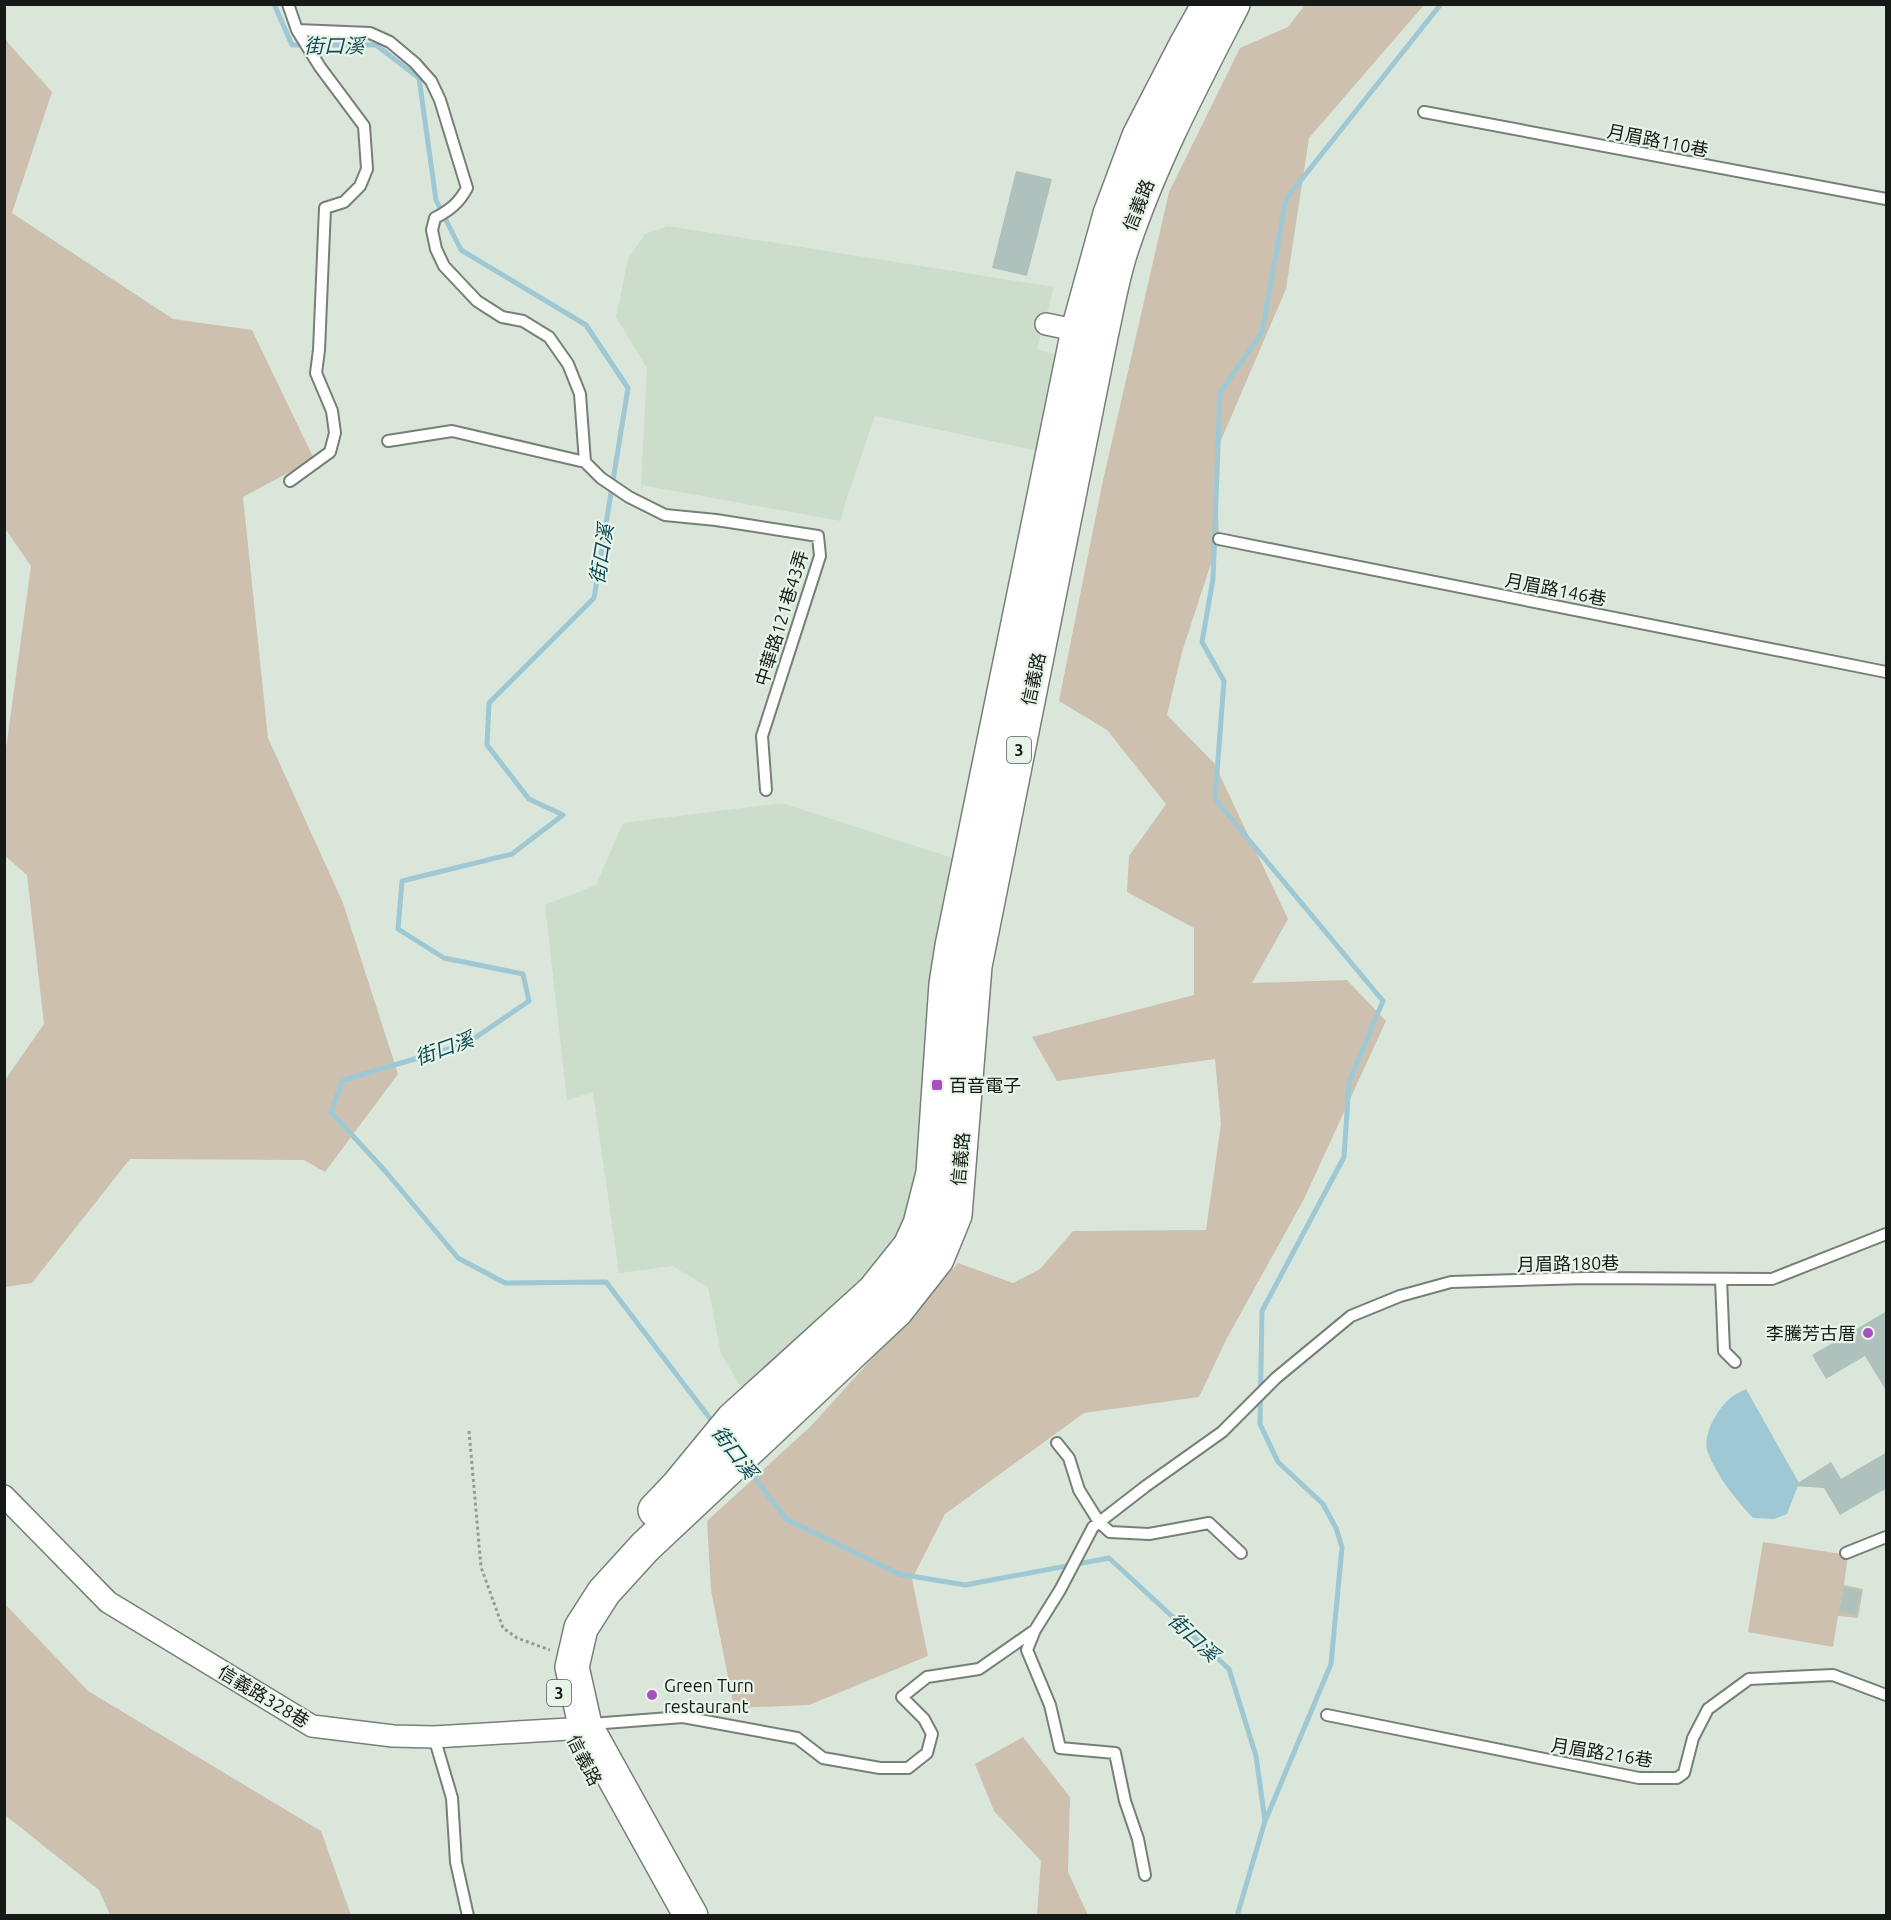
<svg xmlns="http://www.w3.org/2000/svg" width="1891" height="1920" font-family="Ubuntu,'Noto Sans TC',sans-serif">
	<rect width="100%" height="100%" fill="#dbe6db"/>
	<path fill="#cdc" d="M668,226L1054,287L1037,349L1066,358L1047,453L875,416L844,506L841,521L641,485L647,368L616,317L628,259L645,234Z
		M782,803L962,861L916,1216L894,1262L751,1404L721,1354L708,1287L672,1266L619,1273L593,1092L567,1100L545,905L596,885L623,823Z"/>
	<path fill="#cdc0af" d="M1305,5H1424L1309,138L1286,289L1216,452L1219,539L1182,652L1167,715L1214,763L1288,919L1252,983L1347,980L1386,1021L1304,1199L1226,1340L1199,1397L1084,1413L945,1514L912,1579L928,1656L809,1705L734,1708L711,1590L707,1521L812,1425L958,1263L1013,1283L1040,1269L1073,1231L1206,1230L1221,1124L1215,1059L1057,1081L1032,1037L1194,995V928L1127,892L1129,856L1166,804L1107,730L1059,701L1102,485L1169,192L1240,48L1288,27Z
		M4,36L9,44L52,92L12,213L173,319L252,330L314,459L243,497L268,738L343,903L398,1074L325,1172L304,1160L130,1159L32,1283L5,1287V1080L44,1024L27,875L4,855L5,756L31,566L4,527Z
		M1763,1542L1848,1555L1844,1585L1863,1589L1858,1618L1838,1616L1833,1647L1748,1632Z
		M4,1603L88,1691L321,1831L351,1915H110L99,1890L5,1815Z
		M1023,1737L1070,1797L1068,1872L1088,1915H1037L1041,1861L994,1811L975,1764Z"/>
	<path fill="#9ec8d3" d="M1746,1389L1799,1483L1787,1514L1774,1519L1753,1518C1736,1500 1717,1476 1708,1453C1701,1435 1719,1406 1733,1396C1737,1393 1742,1391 1746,1389Z"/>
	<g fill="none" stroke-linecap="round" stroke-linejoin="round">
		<path stroke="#9ec8d3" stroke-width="5" d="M274,4L292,45H376L419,78L436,200L461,250L586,325L628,388L594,598L489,703L487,745L529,799L563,815L512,854L402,881L398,929L444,958L523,974L529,1001L466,1044L343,1080L331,1112L386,1172L458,1258L505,1283L606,1282L715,1425
			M746,1466L786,1519L899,1574L965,1585L1109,1558L1229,1669L1256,1756L1265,1821L1237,1916
			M1266,1819L1331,1664L1342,1547L1336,1528L1323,1504L1278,1462L1260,1424L1262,1311L1344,1157L1349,1082L1383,1001L1215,799L1224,681L1202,642L1213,579L1220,393L1262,332L1286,199L1441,4"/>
	</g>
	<path fill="#afc1bc" d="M1016,171L1052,179L1027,276L992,268Z
		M1887,1311V1392L1865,1356L1826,1379L1812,1355Z
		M1887,1452V1488L1840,1515L1824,1488L1793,1486L1831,1462L1841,1479Z
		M1844,1587L1862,1591L1856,1615L1839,1612Z"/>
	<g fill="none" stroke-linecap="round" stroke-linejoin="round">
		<g stroke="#768076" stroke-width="14">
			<path id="lane" d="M288,4L297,30L320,67L364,126L367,169L360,186L344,202L325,208L319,350L316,373L332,411L335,433L330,452L290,481
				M297,30L370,33L390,42L415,63L431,81L440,100L467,188C459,203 450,210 435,218L432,230L436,249L444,266L477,301L502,317L523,321L549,337L568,364L580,394L585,462L601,478L629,497L665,515L716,520L818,536L820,556L762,736L766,790
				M1424,112L1886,199
				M388,441L452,431L585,462
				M1219,539L1886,672
				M1721,1279L1724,1351L1735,1362
				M1057,1443L1069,1458L1079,1490L1099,1522L1110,1532L1149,1534L1209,1523L1241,1553
				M1846,1553L1886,1537
				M1327,1715L1639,1778H1677L1684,1773L1693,1738L1708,1709L1749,1679L1833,1675L1886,1695
				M591,1724L683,1717L797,1738L823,1758L880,1768H908L927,1753L932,1734L924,1719L902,1697L927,1677L979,1669L1035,1630
				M434,1737L452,1798L456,1862L468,1916
				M1145,1875L1138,1839L1125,1801L1115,1753L1060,1748L1050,1705L1027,1650L1035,1630L1060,1590L1093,1527L1146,1486L1222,1432L1276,1378L1351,1316L1400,1296L1451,1282L1586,1278L1772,1279L1886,1234"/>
		</g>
		<g stroke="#768076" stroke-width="24">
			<path id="street" d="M1046,324L1089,333
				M4,1496L108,1602L312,1726L393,1736L434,1737L569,1729L585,1725"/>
		</g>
		<g stroke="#768076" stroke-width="36">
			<path id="primary" d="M655,1510L677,1487L733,1419L874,1291L910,1246L920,1224L933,1173L946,984L952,946L1078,330L1110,214L1139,136L1186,45L1209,4
				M691,1916L585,1725L572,1667L581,1628L604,1592L645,1547L896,1311L937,1259L955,1215L975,966L1101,336C1108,305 1113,272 1124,242C1152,159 1193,82 1233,4"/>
		</g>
		<path stroke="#949c94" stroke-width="3" stroke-dasharray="3 3" stroke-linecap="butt" d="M469,1431L481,1567L503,1628L517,1638L550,1650"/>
		<use href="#lane" stroke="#fff" stroke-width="10"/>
		<use href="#street" stroke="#fff" stroke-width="21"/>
		<use href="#primary" stroke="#fff" stroke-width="33"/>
	</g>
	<g fill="#a851be" stroke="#e8f4e8" stroke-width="2">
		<rect x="931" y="1079" width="12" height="12" rx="3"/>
		<circle cx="1868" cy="1333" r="6"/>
		<circle cx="652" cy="1695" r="6"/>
	</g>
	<g text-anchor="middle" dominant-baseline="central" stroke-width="4.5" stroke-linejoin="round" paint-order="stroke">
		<g fill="#e8f4e8" stroke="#555b55" stroke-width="1.5">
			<rect x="1007" y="737" width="24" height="26" rx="4.5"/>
			<rect x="547" y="1680" width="24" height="26" rx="4.5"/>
		</g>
		<g font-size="16" font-weight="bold" fill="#161a16">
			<text x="1019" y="750">3</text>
			<text x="559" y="1693">3</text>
		</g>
		<g font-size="18" fill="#161a16" stroke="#e8f4e8">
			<text transform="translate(1658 140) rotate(11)">月眉路110巷</text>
			<text transform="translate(1138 205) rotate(-68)">信義路</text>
			<text transform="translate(1556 589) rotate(11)">月眉路146巷</text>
			<text transform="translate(781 618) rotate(-73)">中華路121巷43弄</text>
			<text transform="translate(1033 679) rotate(-78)">信義路</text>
			<text transform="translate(960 1159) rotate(-85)">信義路</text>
			<text transform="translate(1568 1263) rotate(-1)">月眉路180巷</text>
			<text transform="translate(264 1696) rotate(31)">信義路328巷</text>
			<text transform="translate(1602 1752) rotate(9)">月眉路216巷</text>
			<text transform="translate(585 1760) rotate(63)">信義路</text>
		</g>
		<g font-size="18" fill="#161a16" stroke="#e8f4e8" text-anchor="start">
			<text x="949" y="1085">百音電子</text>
			<text x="1856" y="1333" text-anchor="end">李騰芳古厝</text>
			<text x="664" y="1685">Green Turn<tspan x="664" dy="21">restaurant</tspan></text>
		</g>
		<g font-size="20" font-style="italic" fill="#0b4a56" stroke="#e8f4e8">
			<text x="334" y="45">街口溪</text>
			<text transform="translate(601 554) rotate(-81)">街口溪</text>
			<text transform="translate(444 1048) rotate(-20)">街口溪</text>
			<text transform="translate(735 1452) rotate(53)">街口溪</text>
			<text transform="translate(1194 1637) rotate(43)">街口溪</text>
		</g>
	</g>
	<rect width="1891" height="1920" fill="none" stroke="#161a16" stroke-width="12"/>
</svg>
